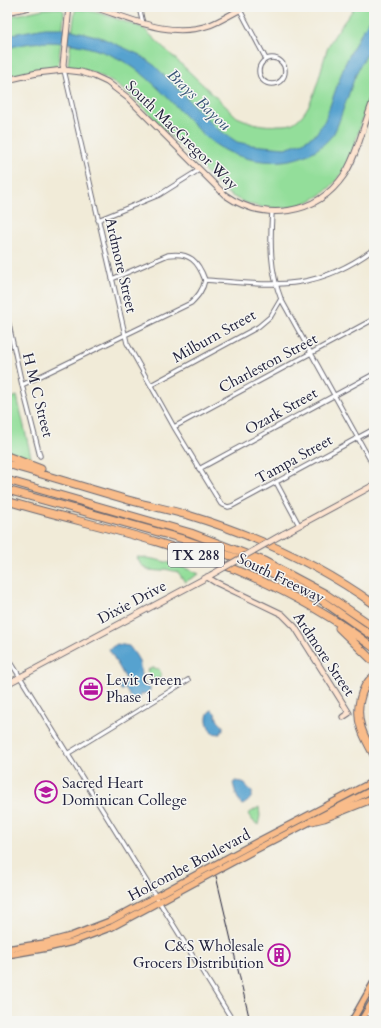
<svg xmlns="http://www.w3.org/2000/svg" width="381" height="1028" font-family="Cardo,serif">
	<rect width="100%" height="100%" fill="#f6f6f2"/>
	<filter id="ink" filterUnits="userSpaceOnUse"><feTurbulence type="fractalNoise" baseFrequency=".025" numOctaves="2"/><feDisplacementMap in="SourceGraphic" scale="8" xChannelSelector="R" yChannelSelector="G"/><feConvolveMatrix kernelMatrix="1 2 1 2 8 2 1 2 1" color-interpolation-filters="sRGB"/></filter>
	<filter id="wash" filterUnits="userSpaceOnUse"><feTurbulence type="fractalNoise" baseFrequency=".012" numOctaves="4" result="noise"/><feDisplacementMap in="SourceGraphic" scale="16" xChannelSelector="R" yChannelSelector="G"/><feGaussianBlur stdDeviation="0.9" result="paint"/><feColorMatrix in="noise" values="0 0 0 0 0 0 0 0 0 0 0 0 0 0 0 0 0 1.4 0 .05"/><feComposite in="paint" operator="in"/></filter>
	<g filter="url(#wash)">
		<rect width="100%" height="100%" fill="#f1ebd8"/>
		<path fill="#93de9a" stroke="#5a806a" d="M355,7H374C374,26 374,46 374,65C374,73 376,82 374,89C371,100 366,111 362,121C357,137 352,155 344,170C317,214 261,220 222,189L134,98C122,88 109,79 94,73C86,70 73,71 68,64L75,11L77,9L90,11L103,14L143,28L237,117C251,123 263,127 279,125C283,125 287,125 291,124C316,112 319,68 329,45C335,33 347,18 355,7Z
			M60,8L64,11V17L58,66L7,77V17L43,9Z
			M17,396L32,461L7,453V400Z
			M137,557C156,558 183,566 199,574L185,582L178,572L165,569L160,571L149,570L141,565Z
			M153,668L159,669L161,674L160,678L151,680L147,670Z
			M259,807L260,816L258,825L252,820L248,814Z"/>
		<path fill="#57a2cf" stroke="#3c6285" d="M374,14C374,21 376,31 374,38C372,47 362,61 358,70C352,82 349,95 344,107C341,115 338,126 334,133C309,168 256,168 221,148C207,140 196,127 185,116C148,77 128,54 73,44C54,41 25,41 7,49V35L45,28H64L100,37L140,55L155,66L216,128L237,142L251,145L285,148L303,142L316,134L325,120L344,66L359,36Z
			M117,644L129,646C132,650 136,655 138,659C143,670 137,682 150,688V690L148,693L141,694L138,701L134,704L125,688L122,691L119,686L127,681L109,649Z
			M212,710L215,713L218,721L223,726V730L220,734L212,733C208,727 204,717 210,711Z
			M236,781L243,782L252,792C253,798 247,803 242,805C237,799 235,791 233,783Z"/>
	</g>
	<g filter="url(#ink)">
		<g fill="none" stroke-linecap="round" stroke-linejoin="round">
			<g stroke="#6a6872" stroke-width="5.5">
				<path id="street" d="M139,7L143,24
					M240,10L266,59
					M259 71a13 13 0 1 1 26 0a13 13 0 1 1-26 0Z
					M64,70L127,343L174,427L221,504L228,507L232,506L374,429
					M272,212C270,242 270,271 281,299L374,467
					M98,220L159,195L199,170
					M112,279L168,255C190,252 198,261 205,280C273,285 315,293 374,249
					M7,316L22,385L40,456
					M22,385L191,303C198,296 203,290 205,280
					M151,385L258,327L271,316L281,299
					M174,427L374,319
					M199,469L374,374
					M276,482L299,525
					M7,656L233,1021
					M67,754L188,680
					M366,1013L374,1015"/>
			</g>
			<g stroke="#6a6872" stroke-width="7">
				<path id="secondary" d="M94,7C132,19 169,39 210,25C222,20 233,13 245,7
					M7,12L30,7
					M64,70L63,65L69,7
					M7,80L37,73L64,70L81,72L94,76L107,82L128,98L225,195C264,222 316,216 344,175C351,165 355,153 359,142C364,127 369,112 374,98
					M283,534L374,485
					M207,577L215,582L282,614L295,627L349,713L343,717
					M7,684L211,575"/>
			</g>
			<g stroke="#6a6872" stroke-width="8">
				<path id="primary" d="M7,949L45,943L71,936L110,921L255,843L372,782
					M7,955L47,948L72,942L112,927L255,850L374,789
					M352,1021L374,982
					M361,1021L374,999"/>
			</g>
			<g stroke="#6a6872" stroke-width="9">
				<path id="highway" d="M7,456L41,469
					M7,464C49,476 90,489 132,501C151,506 170,510 188,515C254,535 318,564 374,604
					M7,480L191,533L264,561L324,593L374,627
					M7,490L183,539L259,566L321,600L374,637
					M7,501C57,516 107,527 157,542C234,565 310,599 374,648
					M339,628L374,662
					M374,676C366,682 362,690 360,700C355,721 364,737 374,755
					M369,784L374,779
					M312,821L324,818L374,798"/>
			</g>
			<use href="#street" stroke="#fff" stroke-width="3.5"/>
			<use href="#secondary" stroke="#fde4d0" stroke-width="5"/>
			<use href="#primary" stroke="#f9bc8a" stroke-width="5.5"/>
			<use href="#highway" stroke="#f9bc8a" stroke-width="7"/>
			<path stroke="#22223b" stroke-width="1" d="M216,876L250,1021"/>
			<g stroke="#6a6872" stroke-width="7" stroke-linecap="butt">
				<path id="secondary-bridge" d="M211,575L283,534"/>
			</g>
			<use href="#secondary-bridge" stroke="#fde4d0" stroke-width="5"/>
		</g>
	</g>
	<defs>
		<g id="office-ring" transform="scale(1.15)"><circle r="9.5" fill="#f6f6f2" stroke="#b5179e" stroke-width="1.5"/><path d="M-6-3h4V-5.5h4V-3h4V5H-6ZM-1-4.5V-3h2v-1.5ZM-6 0V1H6V0Z" fill="#b5179e"/></g>
		<g id="university-ring" transform="scale(1.15)"><circle r="9.5" fill="#f6f6f2" stroke="#b5179e" stroke-width="1.5"/><path d="M0-5L7-2L0 1L-7-2ZM-4 1L0 2.5L4 1V4Q0 6-4 4Z" fill="#b5179e"/></g>
		<g id="building-ring" transform="scale(1.15)"><circle r="9.5" fill="#f6f6f2" stroke="#b5179e" stroke-width="1.5"/><path d="M-4-6H4V6H1V3H-1V6H-4ZM-2.5-4.3h1.7v1.8h-1.7ZM.8-4.3h1.7v1.8H.8ZM-2.5-1h1.7V.8h-1.7ZM.8-1h1.7V.8H.8Z" fill="#b5179e"/></g>
	</defs>
	<g fill-rule="evenodd">
		<use href="#office-ring" x="91" y="689"/>
		<use href="#university-ring" x="46" y="792"/>
		<use href="#building-ring" x="279" y="955"/>
	</g>
	<g text-anchor="middle" dominant-baseline="central" stroke-width="3" stroke-linejoin="round" paint-order="stroke">
		<rect fill="#f6f6f2" stroke="#626272" stroke-width="1" x="168" y="543" width="56" height="24" rx="3"/>
		<g font-size="14" font-weight="bold" fill="#22223b">
			<text x="196" y="555">TX 288</text>
		</g>
		<g font-size="15" fill="#22223b" stroke="#f6f6f2">
			<text transform="translate(182 135) rotate(44)">South MacGregor Way</text>
			<text transform="translate(121 265) rotate(77)">Ardmore Street</text>
			<text transform="translate(214 336) rotate(-29)">Milburn Street</text>
			<text transform="translate(268 363) rotate(-28)">Charleston Street</text>
			<text transform="translate(38 395) rotate(76)">H M C Street</text>
			<text transform="translate(281 411) rotate(-29)">Ozark Street</text>
			<text transform="translate(294 459) rotate(-29)">Tampa Street</text>
			<text transform="translate(281 578) rotate(26)">South Freeway</text>
			<text transform="translate(132 602) rotate(-28)">Dixie Drive</text>
			<text transform="translate(324 654) rotate(56)">Ardmore Street</text>
			<text transform="translate(189 865) rotate(-28)">Holcombe Boulevard</text>
		</g>
		<g font-size="15" fill="#22223b" stroke="#f6f6f2" text-anchor="start">
			<text x="106" y="680">Levit Green<tspan x="106" dy="17">Phase 1</tspan></text>
			<text x="62" y="783">Sacred Heart<tspan x="62" dy="17">Dominican College</tspan></text>
			<text x="264" y="946" text-anchor="end">C&amp;S Wholesale<tspan x="264" dy="17">Grocers Distribution</tspan></text>
		</g>
		<g font-size="16" font-style="italic" fill="#375576" stroke="#f6f6f2">
			<text transform="translate(199 100) rotate(44)">Brays Bayou</text>
		</g>
	</g>
	<rect width="381" height="1028" fill="none" stroke="#f6f6f2" stroke-width="24"/>
</svg>
